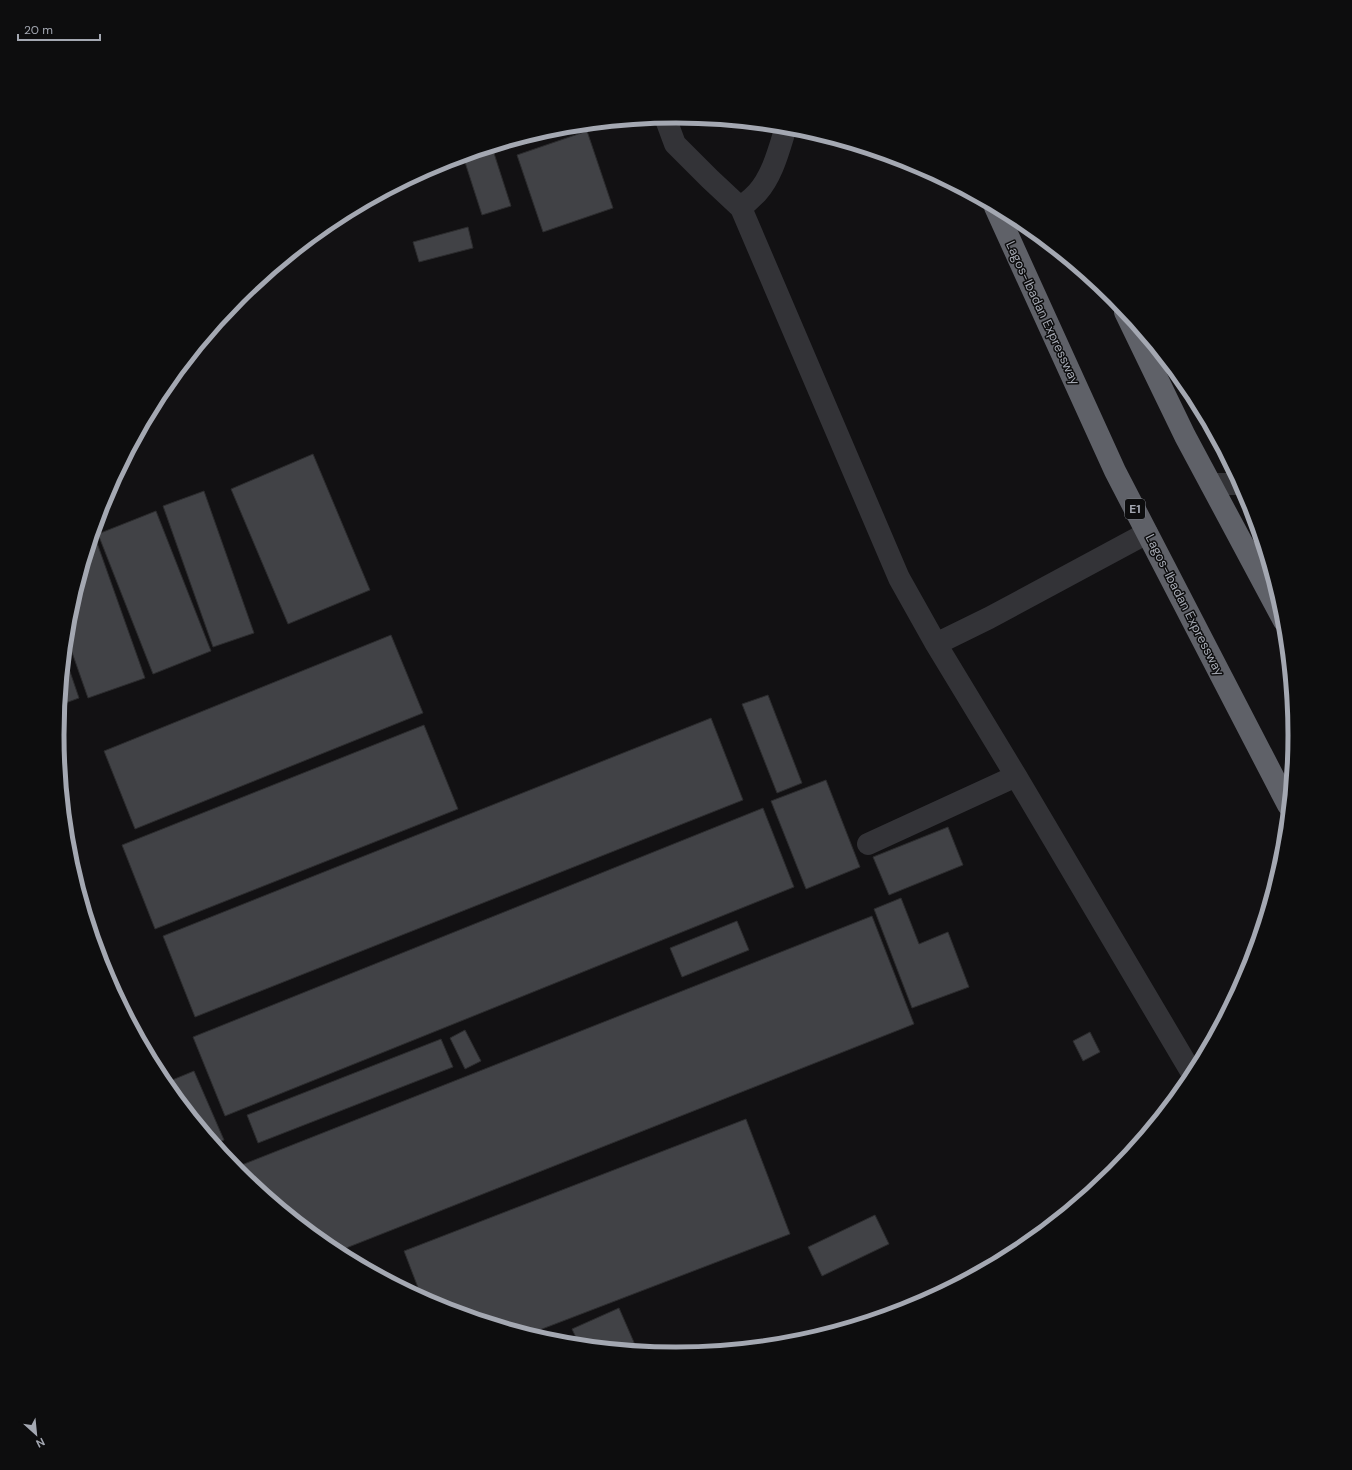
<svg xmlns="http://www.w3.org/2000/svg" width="1352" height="1470" font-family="'DM Sans',sans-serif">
	<rect width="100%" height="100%" fill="#121113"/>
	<path fill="#414246" stroke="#2c2c2e" d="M587,131L613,208L543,232L517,155Z
		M492,147L511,206L482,215L463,156Z
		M468,227L473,248L419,262L413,242Z
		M313,454L370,590L288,624L231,489Z
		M204,491L254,633L213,647L163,506Z
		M156,511L211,651L153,674L98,534Z
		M96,540L145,678L88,698L67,638L69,614L91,541Z
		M391,635L423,713L135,829L104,751Z
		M65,657L79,698L60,705Z
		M768,695L802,783L777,793L742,704Z
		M711,718L743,800L195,1017L163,936Z
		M424,725L458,809L155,929L122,845Z
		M826,780L860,867L806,889L771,801Z
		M763,808L794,887L225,1116L193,1037Z
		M948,827L963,865L889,895L873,857Z
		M901,898L919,944L948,932L969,987L912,1008L874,909Z
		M872,916L914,1024L336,1252L238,1173L234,1168Z
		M737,921L749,950L682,977L670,948Z
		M465,1030L481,1061L465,1069L450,1038Z
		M1090,1032L1100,1052L1083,1061L1073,1041Z
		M441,1039L453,1067L258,1143L247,1115Z
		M194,1071L224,1140L215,1144L165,1083Z
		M746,1119L790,1234L529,1334L439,1307L422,1298L404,1251Z
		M875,1215L889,1244L822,1276L808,1247Z
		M619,1308L636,1347L631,1350L579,1344L572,1329Z
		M554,1337L556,1342L548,1340Z"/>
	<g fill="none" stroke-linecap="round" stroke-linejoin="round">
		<path stroke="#333337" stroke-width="22" d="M665,117L675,144L710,179L741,208L899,578L936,644L1016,776L1193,1075
			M741,208C746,203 752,198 757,193C773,175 779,149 786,127
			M1211,484H1240
			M936,644L989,618L1147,533
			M868,844L1016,776"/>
		<path stroke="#5f6168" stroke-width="22" d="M995,207L1115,471L1288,805
			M1125,312L1185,436L1284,621"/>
	</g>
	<g text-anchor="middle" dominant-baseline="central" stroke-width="3" stroke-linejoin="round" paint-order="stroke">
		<rect fill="#0d0d0e" stroke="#777a81" stroke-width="1" x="1125" y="499" width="20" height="20" rx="3"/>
		<g font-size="12" font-weight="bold" fill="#a4a8b2">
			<text x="1135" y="509">E1</text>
		</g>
		<g font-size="13" fill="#a4a8b2" stroke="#0d0d0e">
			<text transform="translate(1043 313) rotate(65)">Lagos-Ibadan Expressway</text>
			<text transform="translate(1185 605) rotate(63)">Lagos-Ibadan Expressway</text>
		</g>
	</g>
	<path d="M0 0H1352V1470H0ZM64 735a612 612 0 1 1 1224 0a612 612 0 1 1-1224 0Z" fill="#0d0d0e" fill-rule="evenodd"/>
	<path fill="none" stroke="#a4a8b2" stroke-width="5" d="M64 735a612 612 0 1 1 1224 0a612 612 0 1 1-1224 0Z"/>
	<g transform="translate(36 1434) rotate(153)" stroke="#0d0d0e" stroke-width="3" paint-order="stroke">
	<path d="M0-3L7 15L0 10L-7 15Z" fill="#a4a8b2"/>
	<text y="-6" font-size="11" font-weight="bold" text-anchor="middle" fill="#a4a8b2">N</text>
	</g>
	<path d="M18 34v6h82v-6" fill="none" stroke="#a4a8b2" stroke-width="2"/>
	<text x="24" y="34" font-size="12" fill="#a4a8b2" stroke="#0d0d0e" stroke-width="3" paint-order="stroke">20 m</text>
</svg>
